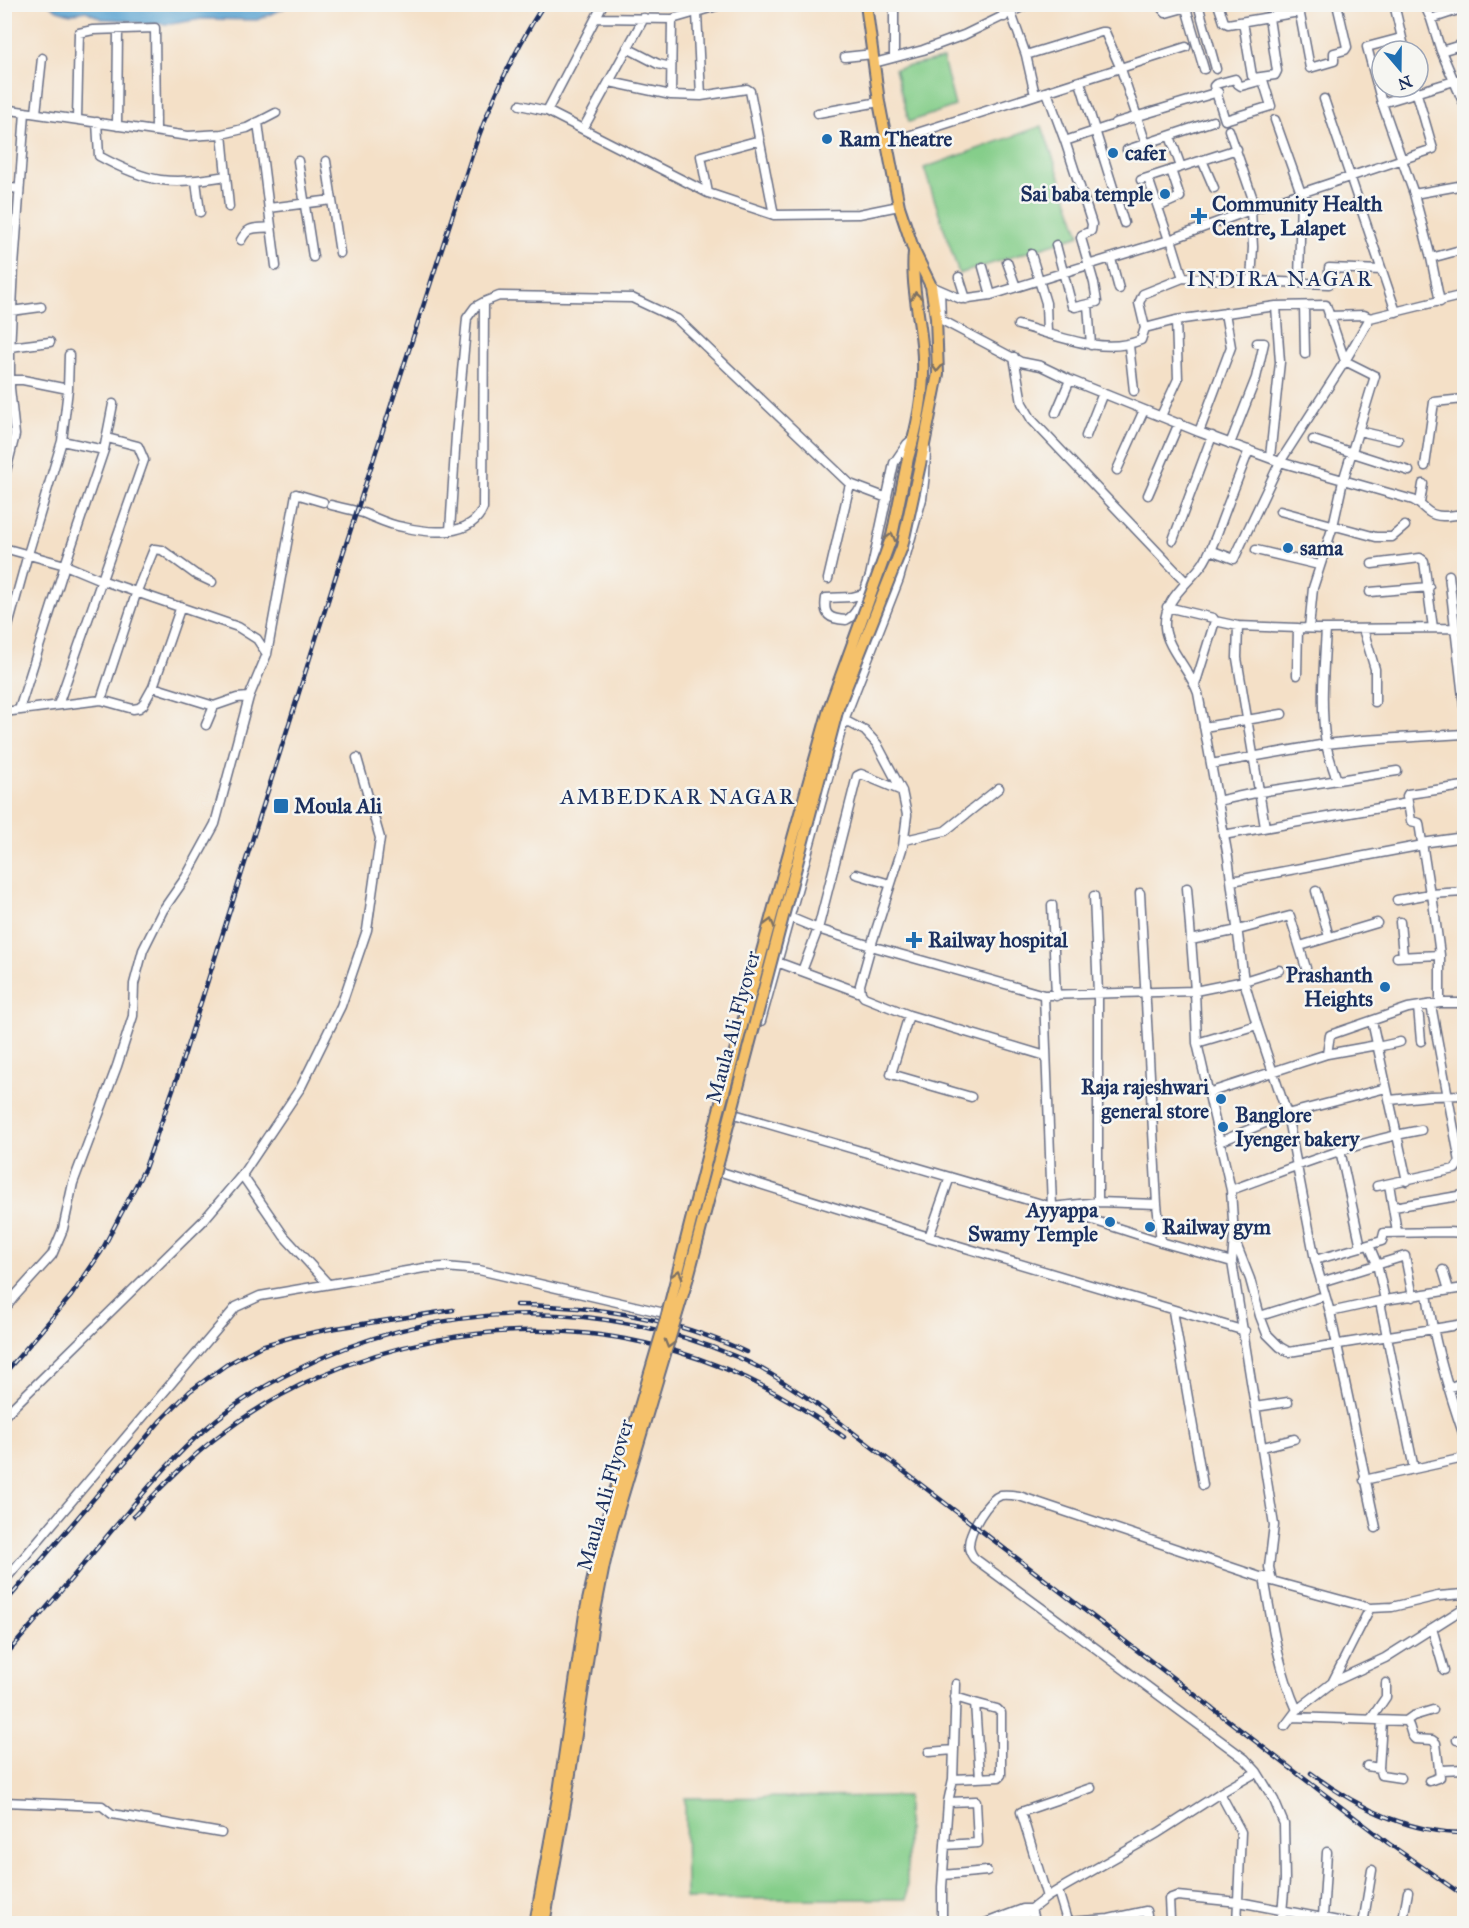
<svg xmlns="http://www.w3.org/2000/svg" width="1469" height="1928" font-family="'IM FELL Great Primer',serif">
	<rect width="100%" height="100%" fill="#f6f6f2"/>
	<filter id="ink" filterUnits="userSpaceOnUse"><feTurbulence type="fractalNoise" baseFrequency=".0167" numOctaves="2"/><feDisplacementMap in="SourceGraphic" scale="12" xChannelSelector="R" yChannelSelector="G"/><feConvolveMatrix kernelMatrix="1 2 1 2 8 2 1 2 1" color-interpolation-filters="sRGB"/></filter>
	<filter id="wash" filterUnits="userSpaceOnUse"><feTurbulence type="fractalNoise" baseFrequency=".008" numOctaves="4" result="noise"/><feDisplacementMap in="SourceGraphic" scale="24" xChannelSelector="R" yChannelSelector="G"/><feGaussianBlur stdDeviation="1.35" result="paint"/><feColorMatrix in="noise" values="0 0 0 0 0 0 0 0 0 0 0 0 0 0 0 0 0 1.4 0 .05"/><feComposite in="paint" operator="in"/></filter>
	<g filter="url(#wash)">
		<rect width="100%" height="100%" fill="#f4e0c7"/>
		<path fill="#85ce8a" stroke="#507e74" stroke-width="1.5" d="M943,59L955,106L909,122L895,69Z
			M1042,126L1080,235L959,274L924,168Z
			M907,1796V1899H686L685,1798Z"/>
		<path fill="#59a2d0" stroke="#3a6897" stroke-width="1.5" d="M50,5H286L283,9L257,20L202,19L171,24H144L125,20L102,19L86,11L70,14L57,10Z"/>
	</g>
	<g filter="url(#ink)">
		<g fill="none" stroke-linecap="round" stroke-linejoin="round">
			<g stroke="#676d83" stroke-width="11">
				<path id="minor" d="M698,4L697,13L701,96
					M1002,4L1004,17
					M1158,4L1166,13L1198,4
					M1198,4L1216,69
					M1218,4L1224,22L1228,24L1299,12
					M1298,4L1310,68L1334,61V53L1345,50L1347,47L1337,4
					M1394,4L1405,51
					M1424,4L1431,19L1441,51L1464,104
					M1186,8L1204,69
					M1011,13L1026,55L1035,95
					M596,18L672,19L724,4
					M1431,19L1464,8
					M1243,22L1252,76L1254,78L1275,75L1277,71L1269,18
					M1401,38L1367,47L1382,103L1414,194L1431,258L1440,302
					M627,48L658,64L671,67
					M1441,51L1464,44
					M1026,55L1101,32H1105L1121,69L1146,144
					M894,56V4
					M845,57L873,54
					M874,63L923,50L964,35L1028,4
					M1235,79L1238,84L1241,86L1263,80L1271,106L1225,120L1214,86L1216,84Z
					M610,82L671,95L701,96L747,89L750,91L774,215
					M1080,82L1124,223
					M1047,92L1065,141L1092,224L1091,231L1082,235L1081,238L1094,283L1097,302L1075,307L1072,306L1056,245
					M671,95L672,19
					M1324,99L1396,312
					M1382,103L1464,78
					M520,105L547,111L708,193L774,215L859,214L899,206
					M4,109L188,136L222,134L247,128L276,113
					M547,111L603,4
					M36,113L42,58
					M818,113L879,102
					M77,119L79,33L93,30L155,28L156,130
					M1275,120L1301,193L1299,283
					M97,122L99,156C150,184 169,185 226,176
					M258,122L276,266
					M1115,123L1218,92
					M117,126L118,29
					M583,129L644,18
					M1229,130L1256,208
					M222,134L229,207
					M1170,136L1181,167
					M1065,141L1110,126
					M886,143L1186,47
					M1127,150L1213,121
					M1202,160L1214,188
					M298,161L313,257
					M326,161L340,253
					M1148,178L1169,240
					M1141,180L1237,149
					M196,181L200,212
					M4,187L19,189
					M708,193L701,156L760,140
					M1414,194L1464,185
					M1158,207L1180,197L1171,170
					M269,208L332,200
					M4,221L17,223
					M1171,239L1183,278
					M241,240C249,225 255,229 271,227
					M1031,254L1046,303L1047,333
					M1431,258L1464,249
					M1111,259L1119,289
					M1007,262L1016,287
					M983,267L991,295
					M959,277L966,299
					M1251,281L1253,247L1251,210
					M931,286L961,299L991,295L1169,240L1256,208L1433,149L1415,87
					M940,290L941,320
					M1088,305L1091,345
					M1304,306L1305,354
					M4,312L41,307
					M1329,316L1364,315L1370,318
					M936,317L1021,362L1041,366L1070,380L1199,432L1280,462L1413,500C1420,503 1423,508 1429,512C1438,519 1454,515 1464,514
					M1018,325C1057,335 1102,356 1141,340L1145,328L1176,320L1276,306L1326,305L1345,361L1375,376L1343,481L1333,526L1313,588L1309,628
					M1145,328L1139,303L1143,294L1183,278L1329,284V268L1382,270
					M1129,345L1134,391
					M10,347L50,342
					M1014,357L1022,403L1032,420L1186,582
					M10,380H23L68,389
					M1056,413L1070,380
					M1161,416L1178,379L1176,320
					M1359,431L1398,440
					M1199,432L1231,347L1225,313
					M1086,436L1103,393
					M1313,440L1409,471
					M62,441L104,450
					M1230,444L1256,378L1264,343H1257
					M1249,450C1240,473 1231,496 1222,520C1217,534 1212,549 1204,562C1189,584 1163,598 1165,627C1166,647 1191,672 1198,693L1228,857L1244,981L1257,1025L1287,1114L1315,1260L1330,1312L1376,1528
					M1270,457L1280,362L1276,306
					M1425,466L1434,402L1464,399
					M1117,470L1144,410
					M4,479L15,435L10,388V351L14,267L25,112
					M1148,495L1179,423
					M1420,503L1423,484
					M331,505C342,508 353,510 363,513C376,518 389,525 403,527C428,533 471,538 483,508L484,302L499,296L632,298L677,319L850,484L887,498
					M1280,511L1376,537H1392L1405,526
					M450,531L456,435L467,318L475,307L484,302
					M1173,540L1212,436
					M4,548L65,565L101,580L238,627L257,639L267,654
					M1210,550L1234,559L1280,462L1345,361L1370,318L1464,295
					M1256,550L1319,565
					M1372,564L1420,558L1424,561L1433,628
					M1449,575L1464,706
					M828,579L850,484
					M1370,592L1429,587
					M863,594L852,597L826,598C823,615 829,619 846,620C860,614 864,590 870,576L894,463L907,444L914,438
					M1167,607L1213,618L1215,621L1238,626L1326,629L1454,628
					M1238,626L1237,658L1265,827
					M1326,629C1324,667 1320,706 1326,743C1328,756 1333,768 1337,780
					M1363,629L1375,669V702
					M4,641L28,554L62,441L68,389L69,355
					M1297,675L1298,628
					M1195,685L1215,621
					M153,687L214,706L237,698L249,697
					M101,700L137,591L154,549L162,550L195,574L212,582
					M58,705L144,460L138,446L107,438
					M19,710L65,565L104,450L113,404
					M4,712L101,700L133,709L139,708L143,705L153,687L181,606
					M844,720L865,731L877,744L902,791L907,815L903,846L871,946L860,985L861,993L864,997L909,1015L1046,1056
					M206,725L214,706
					M1204,727L1282,714
					M1211,764L1326,744L1364,740L1464,734
					M1217,801L1260,792L1397,771
					M1223,835L1408,803
					M905,840L945,831L999,788
					M856,874L890,884
					M1232,881L1418,846L1422,843L1464,837
					M1187,888L1195,991L1197,1043L1231,1190L1234,1236L1232,1262L1274,1525L1269,1567L1272,1581
					M1316,891L1329,937
					M1140,893L1157,1204L1161,1242
					M1430,894L1419,823L1411,821L1407,796L1408,794L1464,786
					M1432,894L1440,955V1003
					M1094,896L1098,994V1202
					M1397,900L1430,894L1464,892
					M1052,905L1056,996
					M789,917L818,929L871,946L1044,995L1195,991L1244,981L1279,970
					M1400,922L1403,956
					M1191,940L1238,930L1290,916L1306,968
					M1300,946L1377,923
					M1397,957L1440,955
					M777,962L861,993
					M802,971L818,929L857,776L861,774L902,791
					M1044,995L1052,1207L1098,1202L1157,1204
					M1418,1007L1421,1041
					M909,1015L891,1074L971,1097
					M761,1021L844,720L899,579L910,541L922,499L925,474L926,450
					M1372,1021L1407,1181
					M1197,1043L1257,1025
					M1377,1047L1400,1042
					M1327,1054L1330,1035L1408,1008L1440,1003H1464
					M1208,1093L1327,1054L1377,1045
					M1390,1100L1430,1096L1464,1095
					M734,1114L1052,1207L1161,1242L1232,1262
					M1219,1142L1287,1114L1386,1088
					M1340,1150L1361,1247
					M718,1171L929,1237L1245,1331
					M242,1175L284,1236L328,1284
					M1389,1184L1397,1232
					M1377,1186L1455,1169L1460,1162L1431,1005
					M1231,1190C1294,1167 1355,1142 1421,1130
					M1394,1207L1464,1195
					M929,1237L950,1177
					M1235,1241L1250,1279L1260,1316L1267,1334L1280,1347L1289,1352L1464,1324
					M1369,1245L1377,1264L1385,1300
					M1315,1260L1382,1241L1384,1233L1448,1232L1464,1233
					M1443,1270L1449,1290
					M1321,1282L1405,1256L1413,1297
					M1427,1294C1434,1343 1448,1390 1464,1436
					M1380,1302L1414,1469
					M4,1310L14,1297L52,1255L63,1229L73,1183L117,1066L133,1016L134,984L143,950L163,910L186,877L215,824L249,697L267,654L296,494L323,502
					M1173,1311L1203,1485
					M1330,1312L1385,1300L1464,1288
					M1260,1316L1324,1296
					M1448,1388L1464,1382
					M1255,1407L1288,1402
					M4,1416L203,1221L242,1175L301,1087L341,1006L367,930L380,838L357,758
					M1263,1447L1294,1439
					M1364,1480L1464,1458
					M1264,1577C1272,1623 1278,1668 1297,1710
					M4,1581L236,1307L260,1296L424,1268L445,1267L479,1270L673,1315
					M1463,1609L1464,1627
					M1432,1628L1444,1670
					M1333,1681L1370,1608
					M955,1697L975,1703L980,1778
					M1292,1717L1406,1721C1412,1727 1409,1734 1415,1739L1432,1740L1436,1743L1440,1777L1429,1781
					M1371,1719L1386,1697V1683
					M1382,1721L1379,1768L1381,1775L1401,1778
					M1406,1721L1413,1716L1433,1710
					M1285,1726L1297,1710L1333,1682L1385,1658L1464,1608
					M1457,1740L1464,1739
					M929,1752L954,1750
					M1367,1766L1379,1768
					M1441,1770L1464,1769
					M953,1779L999,1777L1001,1775V1713L997,1709L975,1703
					M1220,1793L1241,1832L1237,1924
					M4,1802L102,1806L112,1814L221,1833
					M945,1845L978,1843L976,1801L948,1802
					M943,1875L987,1871
					M1058,1891L1068,1924
					M1047,1897L1021,1812L1091,1788
					M1031,1909L1035,1924
					M1323,1917L1327,1852
					M1170,1919L1169,1899L1177,1896L1239,1902L1354,1924
					M1068,1922L1109,1919L1146,1911L1149,1924
					M942,1924V1887L948,1802L953,1779L956,1684
					M983,1924L1023,1909H1031
					M1001,1924L1025,1914L1047,1897L1067,1885L1158,1833L1220,1793L1257,1772
					M1281,1924L1285,1880L1284,1824L1274,1800L1257,1772L1245,1759L974,1558C971,1554 969,1551 969,1546C969,1531 987,1500 1001,1495C1007,1494 1013,1495 1019,1496L1272,1581L1370,1608L1392,1607L1438,1596L1464,1594
					M1363,1924L1372,1870
					M1402,1924L1408,1892"/>
			</g>
			<g stroke="#676d83" stroke-width="14">
				<path id="major" d="M866,4L879,102L899,206L914,251L931,286L936,317L938,374L921,460
					M908,458C919,422 926,382 922,344C919,313 911,283 914,252
					M535,1924L559,1792L585,1614
					M544,1924L567,1793L594,1616"/>
			</g>
			<use href="#minor" stroke="#fff" stroke-width="8"/>
			<use href="#major" stroke="#f5c16b" stroke-width="10"/>
			<g stroke="#1b2f5e" stroke-width="4.5">
				<path id="rail" d="M516,1305C598,1306 671,1317 746,1352
					M4,1374L71,1296L101,1252L145,1168L177,1078L337,572L475,146C493,97 515,49 544,4
					M134,1516C160,1488 186,1461 216,1438C343,1339 521,1305 675,1351C737,1369 793,1399 844,1437
					M4,1604L161,1420L190,1391L226,1365L261,1346L292,1337L330,1329L453,1310
					M4,1657C41,1615 77,1572 113,1529C142,1495 170,1460 204,1430C231,1406 263,1386 296,1370C434,1300 595,1296 737,1357C764,1368 788,1385 812,1401L1388,1843L1464,1896
					M1311,1773C1355,1806 1408,1833 1464,1833"/>
			</g>
			<use href="#rail" stroke="#f6f6f2" stroke-width="2" stroke-dasharray="7" stroke-linecap="butt"/>
			<g stroke="#676d83" stroke-width="14" stroke-linecap="butt">
				<path id="major-bridge" d="M585,1614L604,1529L667,1315L718,1114L786,863L830,706L892,536L908,458
					M594,1616L604,1565L612,1531L688,1277L838,708L902,547L921,460"/>
			</g>
			<use href="#major-bridge" stroke="#f5c16b" stroke-width="10"/>
		</g>
		<defs><path id="oneway-chevron" d="M-2-3.5L2.5 0L-2 3.5" fill="none" stroke-width="1.6" stroke-linecap="round" stroke-linejoin="round" transform="scale(1.5)"/></defs>
		<g stroke="#7d7164">
			<use href="#oneway-chevron" transform="translate(916 296) rotate(-99)"/>
			<use href="#oneway-chevron" transform="translate(937 368) rotate(93)"/>
			<use href="#oneway-chevron" transform="translate(891 537) rotate(-75)"/>
			<use href="#oneway-chevron" transform="translate(770 923) rotate(-75)"/>
			<use href="#oneway-chevron" transform="translate(678 1274) rotate(-75)"/>
			<use href="#oneway-chevron" transform="translate(669 1344) rotate(106)"/>
		</g>
	</g>
	<g fill="#1f6fb2" stroke="#f6f6f2" stroke-width="2">
		<circle cx="827" cy="139" r="6"/>
		<circle cx="1113" cy="153" r="6"/>
		<circle cx="1165" cy="194" r="6"/>
		<path d="M1196 207h6v6h6v6h-6v6h-6v-6h-6v-6h6z"/>
		<circle cx="1288" cy="548" r="6"/>
		<rect x="273" y="798" width="16" height="16" rx="3"/>
		<path d="M911 931h6v6h6v6h-6v6h-6v-6h-6v-6h6z"/>
		<circle cx="1385" cy="987" r="6"/>
		<circle cx="1221" cy="1099" r="6"/>
		<circle cx="1223" cy="1127" r="6"/>
		<circle cx="1110" cy="1222" r="6"/>
		<circle cx="1150" cy="1227" r="6"/>
	</g>
	<g text-anchor="middle" dominant-baseline="central" stroke-width="5" stroke-linejoin="round" paint-order="stroke">
		<g font-size="21" font-weight="bold" fill="#1b2f5e" stroke="#f6f6f2" text-anchor="start">
			<text x="839" y="139">Ram Theatre</text>
			<text x="1125" y="153">cafe1</text>
			<text x="1153" y="194" text-anchor="end">Sai baba temple</text>
			<text x="1212" y="204">Community Health<tspan x="1212" dy="24">Centre, Lalapet</tspan></text>
			<text x="1300" y="548">sama</text>
			<text x="294" y="806">Moula Ali</text>
			<text x="928" y="940">Railway hospital</text>
			<text x="1373" y="975" text-anchor="end">Prashanth<tspan x="1373" dy="24">Heights</tspan></text>
			<text x="1209" y="1087" text-anchor="end">Raja rajeshwari<tspan x="1209" dy="24">general store</tspan></text>
			<text x="1235" y="1115">Banglore<tspan x="1235" dy="24">Iyenger bakery</tspan></text>
			<text x="1098" y="1210" text-anchor="end">Ayyappa<tspan x="1098" dy="24">Swamy Temple</tspan></text>
			<text x="1162" y="1227">Railway gym</text>
		</g>
		<g font-size="21" fill="#1b2f5e" stroke="#f6f6f2">
			<text transform="translate(733 1027) rotate(-75)">Maula Ali Flyover</text>
			<text transform="translate(605 1495) rotate(-74)">Maula Ali Flyover</text>
		</g>
		<g font-size="22" letter-spacing="1.5" fill="#1b2f5e" stroke="#f6f6f2">
			<text x="1280" y="278">INDIRA NAGAR</text>
			<text x="678" y="796">AMBEDKAR NAGAR</text>
		</g>
	</g>
	<rect width="1469" height="1928" fill="none" stroke="#f6f6f2" stroke-width="24"/>
	<g transform="translate(1400 69) rotate(160)"><circle r="28" fill="#f6f6f2" stroke="#9ea6b7" stroke-width="1.5"/>
	<path d="M0-4.5L10 22L0 15L-10 22Z" fill="#1f6fb2"/>
	<text y="-9" font-size="16" font-weight="bold" text-anchor="middle" fill="#1b2f5e">N</text>
	</g>
</svg>
